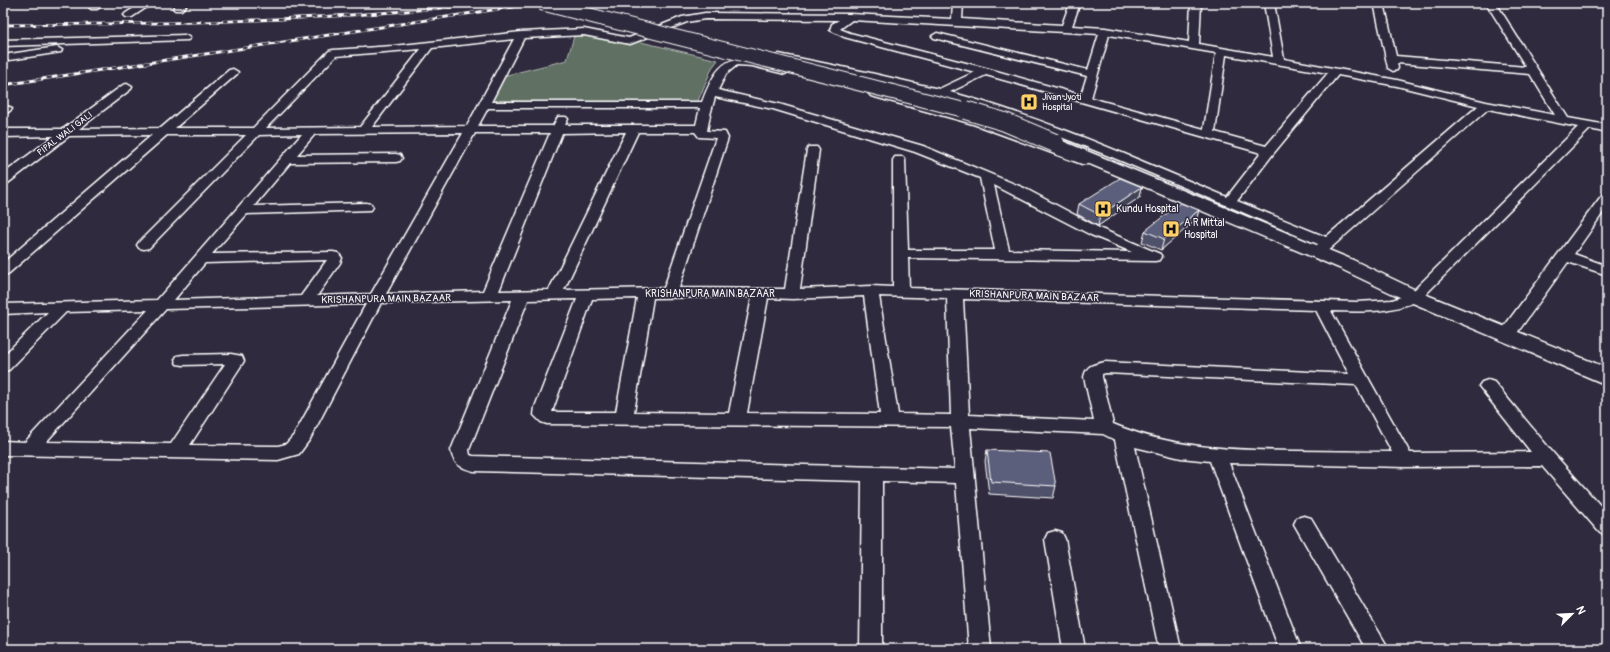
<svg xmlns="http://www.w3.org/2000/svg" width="1610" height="652" font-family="Pangolin,sans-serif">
	<rect width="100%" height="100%" fill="#2f2a3d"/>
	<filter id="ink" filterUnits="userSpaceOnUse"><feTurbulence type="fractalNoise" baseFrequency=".025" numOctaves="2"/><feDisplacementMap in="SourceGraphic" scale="8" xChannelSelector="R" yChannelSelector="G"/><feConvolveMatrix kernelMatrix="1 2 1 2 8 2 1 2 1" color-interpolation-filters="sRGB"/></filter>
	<g filter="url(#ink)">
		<path fill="#616f64" stroke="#b0b7b2" d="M598,32L718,60L712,68L697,103L489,101L503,76L567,60L575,33Z"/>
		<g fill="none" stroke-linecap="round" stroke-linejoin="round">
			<g stroke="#fff" stroke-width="3">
				<path id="minor" d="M94,3H106L97,9H91L89,7Z
					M142,3H153L132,17H126L124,15L126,13Z
					M178,3H189L181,10H175L173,8Z
					M953,3H963L962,19L1062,25L1070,3H1080L1072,26L1105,28L1189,42L1191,3H1201L1199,44L1273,57L1264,3H1274L1284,59L1397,80L1486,102L1555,115L1530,74L1397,63L1398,68L1397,70L1393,71L1388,68L1374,3H1384L1396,56L1526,67L1486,3H1496L1568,118L1607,125V133L1590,129L1420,300C1392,313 1362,312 1331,311L1410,453L1531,452L1479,386L1482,382L1488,380L1494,382L1554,454L1607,513V535L1600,533L1542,466L1405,467L1229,463L1301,649H1279L1210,461L1181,458L1135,447L1181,649H1159L1115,440L1103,434L970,428L991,649H969L956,483L882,481V649H860L862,481L474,471C461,468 453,464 451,450L512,300L381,303L310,439L299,454L278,460L3,455V441L25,442L148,310L66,312L9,370L3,371V356L48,312L3,314V304L157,300L302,134L259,135L149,248L144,249L139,248L137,245L139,242L246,135H167L8,274L3,275V263L152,135L69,136L8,183L3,184V174L54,136L3,137V129H63L123,85L127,84L132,87L131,89L79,129L161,128L229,70L233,69L238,72L237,74L175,128H253L329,51L333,50L393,46L521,32L584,29L629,38L682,17L705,13L850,14L952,19ZM705,19L839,20L832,24L830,30L844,37L975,72L939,89L866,72L779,54L774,57L779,60C846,74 914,87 979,108C1095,146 1206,198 1318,244L1313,250L1315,253L1320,254L1325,253L1488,109L1578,127L1410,294L1392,300L1357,302L909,288L908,258L1155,261L1160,260L1162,257L1160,254L1101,229L1024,188L923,146L779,104L718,90L726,74L737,65L752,66L785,74L790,71L789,69C739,56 723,46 702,102H491L524,38L584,35L630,44L687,22ZM852,20L1099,34L1088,70L937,33L932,36L934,38L1087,76L1081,95L989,69L850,33L840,29ZM1109,35L1216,53L1204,129L1091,98ZM514,39L467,126L372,127L432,48ZM421,49L360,127L266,128L336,56ZM1226,55L1328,73L1266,146L1215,132ZM986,75L1261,153L1227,197C1136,159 1045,118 950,92ZM1338,75L1397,86L1478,106L1326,237L1237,201L1273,154ZM715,97L773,109L915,152L980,178L995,250H908L905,160L903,157H895L893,160V287L871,286L800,289L819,150L817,147H809L807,150L785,289L679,288L728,138L725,132L707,131L710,115ZM488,108H700L696,125H565L568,119L566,117H558L553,126H478ZM626,132L549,290L499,291L562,133ZM638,132H695L699,137L716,138L664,288L564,290ZM463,133L371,294L317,296L340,263L342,258L338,253L333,252L212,254L247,214L371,210L373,207L371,204L366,203L254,206L290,163L396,162L400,161L402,158L400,155L396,154L297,155L315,134ZM475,133H550L483,291L386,294ZM994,185L1091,235L1132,252L1009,250ZM327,260L301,296L174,300L205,263ZM864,296L880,414L747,413L768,298L792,299ZM879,296L947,298L951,415L898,414ZM722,297H752L729,413L634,412L653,298ZM637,298L616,412H552L592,299ZM577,299L535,407L534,415L541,422L547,424L951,427L955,469L473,456L470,455L469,450L528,300ZM963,299L1316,310L1349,374L1105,362C1094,365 1087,364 1084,377L1094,421L969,415ZM366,304L294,435L286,444L278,446L190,445L244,361L242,356L231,354L183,355L177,356L175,360L177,364L183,365L225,364L171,444L46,442L166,309ZM1106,373L1356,385L1392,452C1360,452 1328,451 1297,451C1233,450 1173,449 1113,424L1102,377V374Z
					M185,35L190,38L188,40L3,46V40Z
					M57,47L62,50L61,52L3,61V55Z
					M875,91L981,120L1090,158L1092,161L1090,164H1082L973,124L871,96L869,94Z
					M3,106L10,107L12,109L7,113L3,114Z
					M1607,194V207L1574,254L1607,266V275L1568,262L1512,340L1506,341L1500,340L1498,336L1500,332L1602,195Z
					M1304,516L1311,518L1389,649H1366L1294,524L1297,518Z
					M1055,531L1062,533L1065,539L1085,649H1063L1045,539L1048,533Z"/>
			</g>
			<g stroke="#fff" stroke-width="3">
				<path id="secondary" d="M1055,138L1353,260L1422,293L1607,368V385L1408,301L1339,268L1049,147L1047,143L1049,139Z"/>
			</g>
			<use href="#minor" fill="#2f2a3d" fill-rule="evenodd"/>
			<use href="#secondary" fill="#2f2a3d" fill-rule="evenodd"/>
			<g stroke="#fff" stroke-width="3">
				<path id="rail" d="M3,25C166,24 327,21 489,3
					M3,85L538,3"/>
			</g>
			<use href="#rail" stroke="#2f2a3d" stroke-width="2" stroke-dasharray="5.5" stroke-linecap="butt"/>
			<g stroke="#fff" stroke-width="16" stroke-linecap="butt">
				<path id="secondary-bridge-far1" d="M541,3L968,111"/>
			</g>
			<g stroke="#fff" stroke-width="20" stroke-linecap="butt">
				<path id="secondary-bridge" d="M965,110L1005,122L1055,143"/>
			</g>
			<use href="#secondary-bridge-far1" stroke="#2f2a3d" stroke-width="14"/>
			<use href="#secondary-bridge" stroke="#2f2a3d" stroke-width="18"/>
		</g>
		<path fill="#4f516b" stroke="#fff" d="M1142,187L1140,197L1098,226L1077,214L1079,204Z
			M1199,210L1196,220L1161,250L1142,242L1145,231Z
			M987,450L1056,486L1053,498L989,494L985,461Z"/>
		<path fill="#404257" stroke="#fff" d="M1142,187L1140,197L1098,226L1100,215Z
			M1199,210L1196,220L1161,250L1164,239Z"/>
		<path fill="#5c5e7c" stroke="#fff" d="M1120,178L1142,187L1100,215L1079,204Z
			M1180,203L1199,210L1164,239L1145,231Z
			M987,450L1050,453L1056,486L991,482Z"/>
	</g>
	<defs>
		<g id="hospital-square" transform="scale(0.9)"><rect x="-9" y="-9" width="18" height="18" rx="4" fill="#ffd166" stroke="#2f2a3d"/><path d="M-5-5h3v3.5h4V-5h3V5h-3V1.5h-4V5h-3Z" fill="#111"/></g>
	</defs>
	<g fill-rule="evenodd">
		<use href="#hospital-square" x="1029" y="102"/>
		<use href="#hospital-square" x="1103" y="209"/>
		<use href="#hospital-square" x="1171" y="229"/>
	</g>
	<g text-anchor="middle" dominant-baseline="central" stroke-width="3" stroke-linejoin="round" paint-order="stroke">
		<g font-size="9" fill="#fff" stroke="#2f2a3d" text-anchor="start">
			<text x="1042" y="97">Jivan Jyoti<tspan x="1042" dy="10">Hospital</tspan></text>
		</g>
		<g font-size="9" fill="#fff" stroke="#2f2a3d">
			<text transform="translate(65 134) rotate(-37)">PIPAL WALI GALI</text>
		</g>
		<g font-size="10" fill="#fff" stroke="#2f2a3d" text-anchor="start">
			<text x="1116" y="209">Kundu Hospital</text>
			<text x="1184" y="223">A R Mittal<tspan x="1184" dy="12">Hospital</tspan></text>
		</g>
		<g font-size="10" fill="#fff" stroke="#2f2a3d">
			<text x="710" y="294">KRISHANPURA MAIN BAZAAR</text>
			<text transform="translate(1034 296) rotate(2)">KRISHANPURA MAIN BAZAAR</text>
			<text transform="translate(386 299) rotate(-1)">KRISHANPURA MAIN BAZAAR</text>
		</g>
	</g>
	<rect width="1610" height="652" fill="none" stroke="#2f2a3d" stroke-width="16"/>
	<rect x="8" y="8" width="1594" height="636" fill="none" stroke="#fff" stroke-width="1.5" filter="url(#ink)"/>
	<g transform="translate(1572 614) rotate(66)" stroke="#2f2a3d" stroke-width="3" paint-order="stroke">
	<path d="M0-3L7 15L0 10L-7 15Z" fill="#ffffff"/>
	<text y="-6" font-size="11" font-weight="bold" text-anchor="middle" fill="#ffffff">N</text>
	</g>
</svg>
